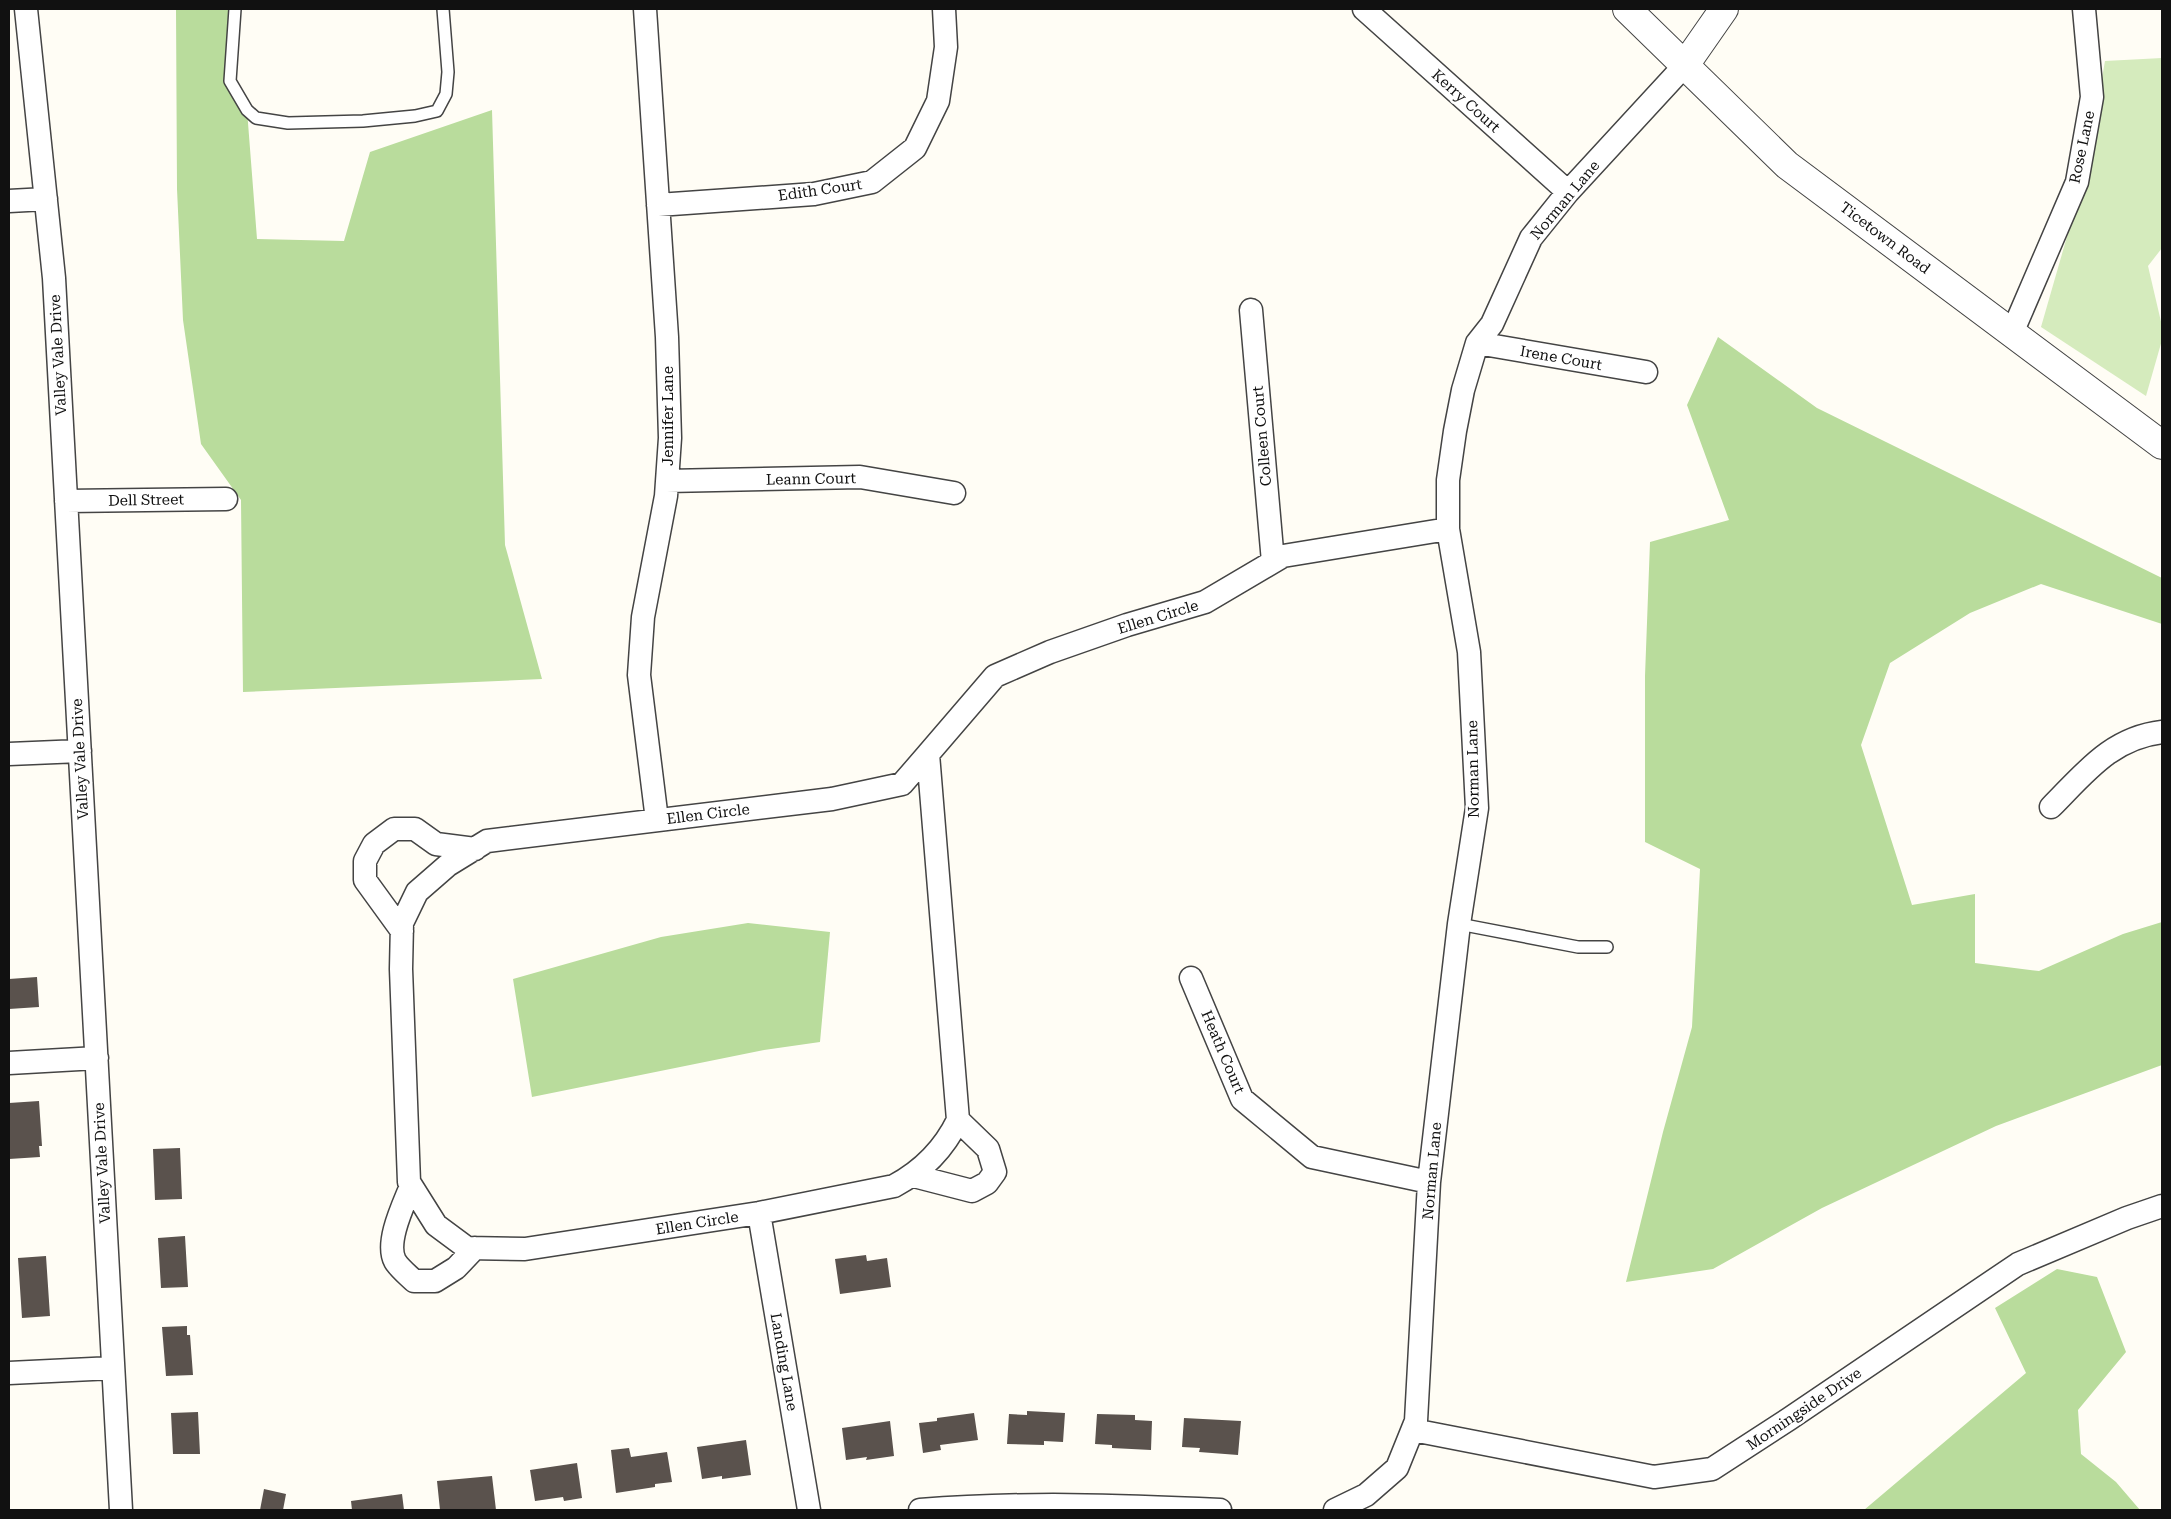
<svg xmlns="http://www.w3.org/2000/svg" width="2171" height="1519" font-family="'Roboto Serif',serif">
	<rect width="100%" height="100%" fill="#fffdf5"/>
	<path fill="#d5ebbd" d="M2162,58V248L2148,266L2162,326V340L2146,396L2041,327L2085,174L2105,61Z"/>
	<path fill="#b9dc9c" d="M176,9H235L230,81L247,110L257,239L344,241L370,152L492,110L505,545L542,679L243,692L241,500L201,444L183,320L177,189Z
		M1718,337L1817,408L2162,578V624L2041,584L1970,613L1890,663L1861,745L1912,905L1975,894V963L2039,971L2123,934L2162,922V1065L1996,1126L1822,1208L1713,1269L1626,1282L1663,1132L1692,1027L1700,869L1645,842V676L1650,542L1729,520L1687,405Z
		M748,923L830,932L820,1042L764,1050L532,1097L513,979L661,937Z
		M2057,1269L2097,1277L2126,1352L2078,1410L2081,1454L2116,1482L2140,1510H1864L2026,1373L1995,1308Z"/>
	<path fill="#5a524d" d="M37,977L39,1007L9,1009V979Z
		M39,1101L42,1146H39L40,1157L9,1159V1103Z
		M180,1148L182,1199L155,1200L153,1149Z
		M185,1236L188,1287L161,1288L158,1238Z
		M866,1255L867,1261L887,1258L891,1287L840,1294L835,1259Z
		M46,1256L50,1316L22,1318L18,1258Z
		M187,1326V1335H190L193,1375L166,1376L162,1327Z
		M1027,1411L1065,1413L1063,1442L1044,1441V1445L1007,1444L1009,1414L1027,1415Z
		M198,1412L200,1454H173L171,1413Z
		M974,1413L978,1440L940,1445L941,1450L923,1453L919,1423L937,1421V1418Z
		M1097,1414L1135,1415V1420L1152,1421L1151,1450L1112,1448V1445L1095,1444Z
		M1184,1418L1241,1421L1238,1455L1199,1452L1200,1448L1182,1447Z
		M890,1421L894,1456L866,1460L867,1457L846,1460L842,1428Z
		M746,1440L751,1475L722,1479V1476L702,1479L697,1447Z
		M629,1448L631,1457L667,1452L672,1482L655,1484V1487L616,1493L611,1450Z
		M577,1463L582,1498L564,1501L563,1497L535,1501L530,1470Z
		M492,1476L496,1510H440L437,1481Z
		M264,1489L286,1494L283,1510H260Z
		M402,1494L404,1510H352L351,1501Z"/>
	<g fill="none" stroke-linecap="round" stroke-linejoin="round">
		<g stroke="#444" stroke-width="14">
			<path id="service" d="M235,9L230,81L247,110L256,118L288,123L363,121L415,116L437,111L446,94L448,72L443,9
				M1459,924L1578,947H1607"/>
		</g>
		<g stroke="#444" stroke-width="25">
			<path id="minor" d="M26,9L54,278L121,1510
				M645,9L667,337L670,438L666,496L643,617L639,675L657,820
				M1364,9L1568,192
				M9,201L46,199
				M658,205L814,194L872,182L915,148L938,101L946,47L944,9
				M1251,310L1273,562
				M2012,333L2077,182L2092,97L2084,9
				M1477,343L1646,372
				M667,481L860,477L954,493
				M66,501L226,499
				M9,754L80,751
				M928,754L902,784L832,799L487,841L448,865L417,892L402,923L401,969L409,1182L436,1225L467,1248L525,1249L759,1213L894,1186C922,1171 944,1149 958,1120L928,754L995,676L1050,652L1127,625L1205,602L1283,556L1448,529
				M2051,807C2085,773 2111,738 2162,732
				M402,931L365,880V861L374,844L394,829H415L436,844L475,849
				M1191,978L1242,1099L1312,1157L1429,1182
				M9,1063L97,1058
				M914,1176L972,1191L987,1183L995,1172L988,1149L958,1120
				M411,1186C404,1204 385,1242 395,1261C399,1268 408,1275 414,1281H435L456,1268L475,1248
				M759,1213L809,1510
				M9,1373L113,1368
				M1413,1430L1654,1477L1712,1469L1789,1419L2018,1264L2127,1218L2162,1206
				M920,1510C1019,1502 1120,1505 1220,1510
				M1335,1510L1366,1495L1397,1468L1416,1421L1429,1182L1459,924L1477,808L1469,652L1448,529V480L1455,431L1463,390L1477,343L1492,324L1531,238L1568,192L1685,65"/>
		</g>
		<g stroke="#444" stroke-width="30">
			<path id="tertiary" d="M1627,9L1787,165L2162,445
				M1685,65L1724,9"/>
		</g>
		<use href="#service" stroke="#fff" stroke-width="11"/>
		<use href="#minor" stroke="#fff" stroke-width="22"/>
		<use href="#tertiary" stroke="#fff" stroke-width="28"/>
	</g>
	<g text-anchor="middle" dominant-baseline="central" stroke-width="5" stroke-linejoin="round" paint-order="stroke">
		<g font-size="15" fill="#111" stroke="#fff">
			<text transform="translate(1466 101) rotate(42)">Kerry Court</text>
			<text transform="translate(2082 147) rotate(-78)">Rose Lane</text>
			<text transform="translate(820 190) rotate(-8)">Edith Court</text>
			<text transform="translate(1565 200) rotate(-50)">Norman Lane</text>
			<text transform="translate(1885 238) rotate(37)">Ticetown Road</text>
			<text transform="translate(58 355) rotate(-93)">Valley Vale Drive</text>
			<text transform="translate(1561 358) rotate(10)">Irene Court</text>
			<text transform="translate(668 416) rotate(-90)">Jennifer Lane</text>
			<text transform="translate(1262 436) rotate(-95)">Colleen Court</text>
			<text transform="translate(811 479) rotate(-1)">Leann Court</text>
			<text transform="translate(146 500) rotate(-1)">Dell Street</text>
			<text transform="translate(1158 617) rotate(-17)">Ellen Circle</text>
			<text transform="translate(80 759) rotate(-93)">Valley Vale Drive</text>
			<text transform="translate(1473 769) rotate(-91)">Norman Lane</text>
			<text transform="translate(708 814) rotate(-7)">Ellen Circle</text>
			<text transform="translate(1223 1052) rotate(67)">Heath Court</text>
			<text transform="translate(102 1163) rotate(-93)">Valley Vale Drive</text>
			<text transform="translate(1432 1171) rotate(-85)">Norman Lane</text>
			<text transform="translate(697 1223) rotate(-9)">Ellen Circle</text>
			<text transform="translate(784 1362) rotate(80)">Landing Lane</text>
			<text transform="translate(1804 1409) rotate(-34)">Morningside Drive</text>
		</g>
	</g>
	<rect width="2171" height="1519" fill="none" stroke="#111111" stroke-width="20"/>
</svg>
